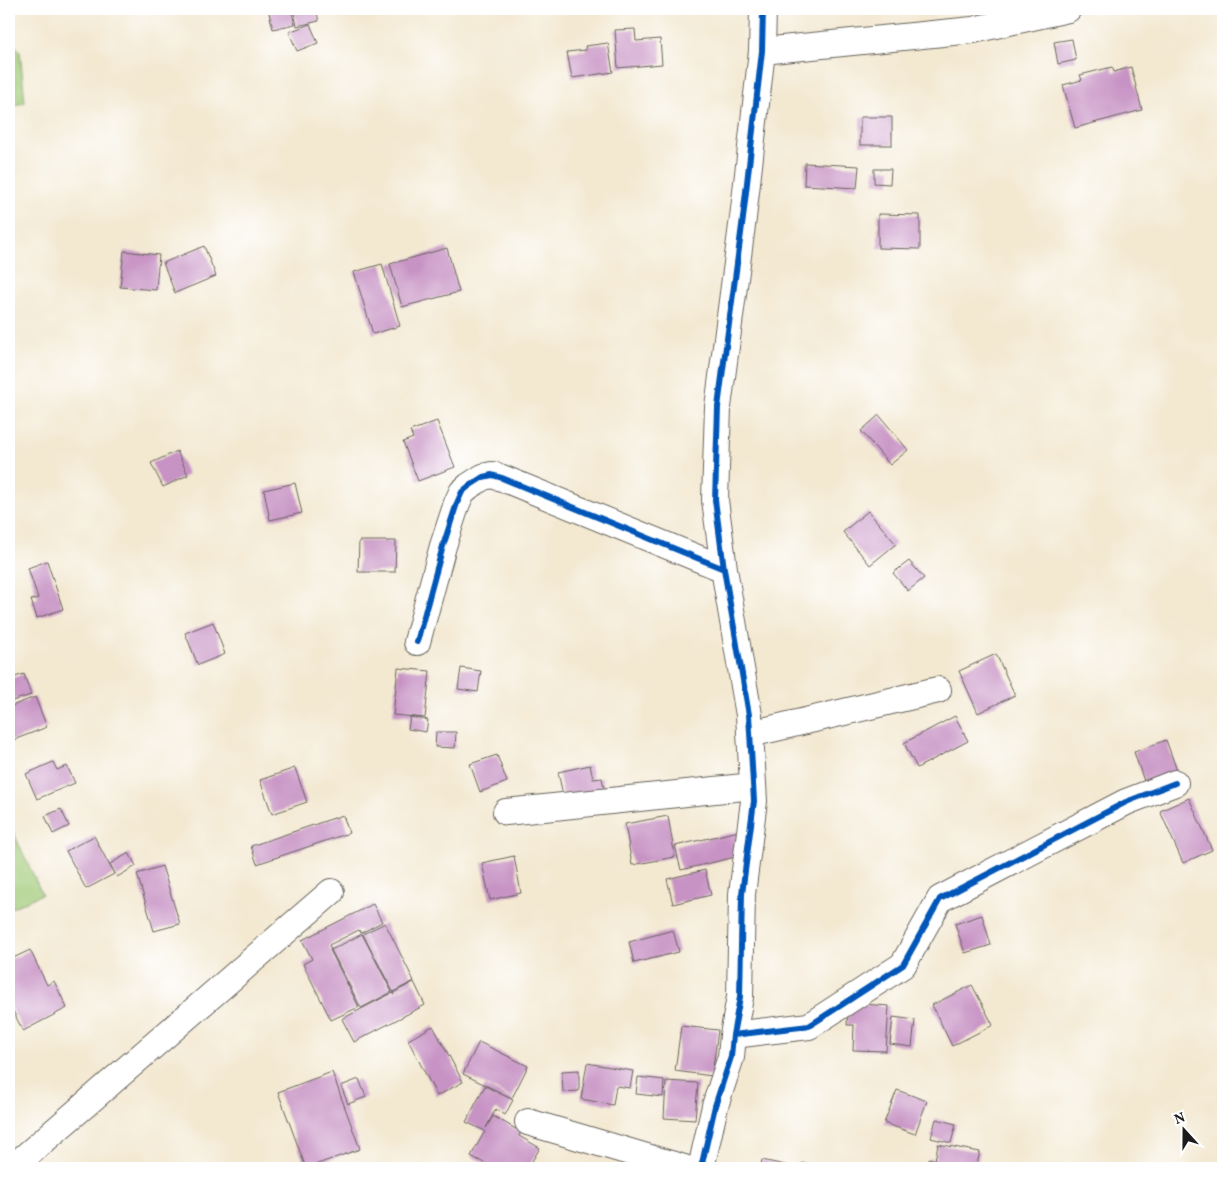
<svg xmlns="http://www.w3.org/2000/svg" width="1232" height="1177" font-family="Vollkorn,serif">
	<rect width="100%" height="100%" fill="#fff"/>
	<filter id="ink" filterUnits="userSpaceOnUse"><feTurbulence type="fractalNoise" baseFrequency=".02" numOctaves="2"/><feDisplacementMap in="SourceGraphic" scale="10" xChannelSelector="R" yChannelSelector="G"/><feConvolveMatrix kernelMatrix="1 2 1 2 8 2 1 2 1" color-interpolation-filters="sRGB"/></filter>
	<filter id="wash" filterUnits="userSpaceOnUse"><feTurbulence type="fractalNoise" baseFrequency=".0096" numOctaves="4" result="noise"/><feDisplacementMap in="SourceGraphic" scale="20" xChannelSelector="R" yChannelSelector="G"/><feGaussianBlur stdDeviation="1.12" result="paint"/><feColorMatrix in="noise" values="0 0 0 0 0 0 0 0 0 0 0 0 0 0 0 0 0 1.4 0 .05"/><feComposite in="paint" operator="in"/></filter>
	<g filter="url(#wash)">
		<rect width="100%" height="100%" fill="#f3e8d0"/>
		<path fill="#9fc975" stroke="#5e7248" d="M9,39L20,51L25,102L9,108Z
			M9,823L42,894L9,909Z"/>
		<g id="blocks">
			<path fill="#c793c4" d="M268,9H291L295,24L273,29Z
				M293,9H316L319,21L297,26Z
				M310,24L318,43L297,51L289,32Z
				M635,29L636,41L660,39L662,64L618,68L615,30Z
				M1072,39L1076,60L1058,64L1054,42Z
				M608,43L613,72L572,78L567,52L586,50L585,46Z
				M1112,67L1114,72L1131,67L1142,110L1075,128L1063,85L1082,80L1080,75Z
				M860,117H892V145H860Z
				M805,163L859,166L857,188L804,185Z
				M874,169H891L890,184L874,183Z
				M878,214L920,215V249L878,248Z
				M204,246L216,276L175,293L163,263Z
				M447,248L459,292L402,307L390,264Z
				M124,251L159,255L156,290L120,287Z
				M382,264L400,326L373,334L354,272Z
				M879,415L908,450L890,465L861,431Z
				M437,421L455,467L418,481L403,442L413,438L410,431Z
				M177,451L188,475L163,487L151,463Z
				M295,483L302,513L270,520L264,490Z
				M868,511L896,544L870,565L843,532Z
				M359,541H396L395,572H358Z
				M47,561L63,609L37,618L31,600L38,598L28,568Z
				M909,561L924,578L908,591L893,573Z
				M213,622L225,654L198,665L185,633Z
				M996,654L1015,695L978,713L959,671Z
				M398,668L430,671L425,718L393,715Z
				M461,668L481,671L478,692L458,689Z
				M24,674L31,695L9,702V679Z
				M35,697L47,727L11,741L9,735V707Z
				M955,716L968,741L917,768L904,743Z
				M410,717L428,720L426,732L408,729Z
				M436,732H456L455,748L435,747Z
				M1166,740L1180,779L1147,790L1134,752Z
				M497,755L507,782L480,792L470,764Z
				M53,762L57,770L67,766L75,783L37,799L26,774Z
				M590,765L593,779L602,778L605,792L563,795L558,772Z
				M295,768L307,802L272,814L260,780Z
				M1189,798L1212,850L1183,863L1160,811Z
				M61,809L69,826L53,834L45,816Z
				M343,815L349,833L257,864L251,846Z
				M668,816L675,857L632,865L625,824Z
				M743,830L748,854L681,870L675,846Z
				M94,836L114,874L86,889L66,851Z
				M129,853L136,866L117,877L110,864Z
				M514,856L521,893L490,900L482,863Z
				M162,866L180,924L154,931L137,874Z
				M705,870L711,895L673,904L667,879Z
				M373,904L382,922L361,933L359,930L329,945L331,949L330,950L359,1007L331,1020L303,964L312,959L302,940Z
				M982,915L991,945L965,953L955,924Z
				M385,923L414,981L393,992L363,934Z
				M673,930L679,952L634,963L629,942Z
				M362,934L392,992L361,1008L331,950Z
				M30,950L47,985L54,981L67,1008L23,1031L9,1003V960Z
				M414,982L425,1005L354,1042L342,1019L392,993L394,995L393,993Z
				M972,985L993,1025L952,1046L932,1005Z
				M849,1003L889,1006L886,1051L853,1050L854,1025H847Z
				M893,1017L915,1020L912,1047L890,1044Z
				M433,1026L463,1082L437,1096L408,1040Z
				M681,1026L718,1030L712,1076L675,1071Z
				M479,1042L528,1066L512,1098L463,1074Z
				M587,1063L633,1071L630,1088L616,1086L613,1105L581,1099Z
				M579,1070V1091L563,1092L562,1071Z
				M332,1072L360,1149L306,1168L278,1092Z
				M638,1077L664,1080L663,1097L636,1094Z
				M359,1079L366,1097L348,1104L341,1086Z
				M666,1081L698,1083L695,1120L664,1118Z
				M485,1086L513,1100L505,1115L496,1109L486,1128L493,1116L521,1132L519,1136L540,1148L528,1168H493L471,1156L485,1131L466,1122Z
				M897,1090L927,1101L915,1134L884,1123Z
				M936,1119L956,1124L951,1143L931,1138Z
				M938,1144L980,1152L976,1168H927L929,1158L935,1160Z
				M762,1160L794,1167V1168H760Z
				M802,1163L819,1168H801Z"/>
		</g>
	</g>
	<g filter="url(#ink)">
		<use href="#blocks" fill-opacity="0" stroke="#67635b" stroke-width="1"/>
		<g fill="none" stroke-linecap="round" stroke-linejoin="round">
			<g stroke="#67635b" stroke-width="28">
				<path id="minor" d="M762,51L973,30L1068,9
					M417,642L443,546L457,503L462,492L469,486L483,477L492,475L502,478L724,569
					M750,734L938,690
					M506,812L753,786
					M733,1035L809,1026L903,965L940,899L1126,802L1175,783
					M528,1122L684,1168
					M12,1168L331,892
					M701,1168L715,1106L731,1057L733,1035L740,997L742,894L754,801L749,715L724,569L715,500L718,407L743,218L762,51L763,9"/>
			</g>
			<use href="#minor" stroke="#fff" stroke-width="26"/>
			<g stroke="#fff" stroke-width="9">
				<path id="cycleway" d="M417,642L443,546L457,503L462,492L469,486L483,477L492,475L502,478L724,569
					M733,1035L809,1026L903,965L940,899L1126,802L1175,783
					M701,1168L715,1106L731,1057L733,1035L740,997L742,894L754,801L749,715L724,569L715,500L718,407L743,218L762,51L763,9"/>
			</g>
			<use href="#cycleway" stroke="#0057b8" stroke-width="6"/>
		</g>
	</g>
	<rect width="1232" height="1177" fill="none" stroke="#fff" stroke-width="30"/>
	<g transform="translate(1184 1130) rotate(339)" stroke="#ffffff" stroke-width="4" paint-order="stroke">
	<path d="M0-4L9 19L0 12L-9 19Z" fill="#1c1c1c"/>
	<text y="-8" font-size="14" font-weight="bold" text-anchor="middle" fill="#1c1c1c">N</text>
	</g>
</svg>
